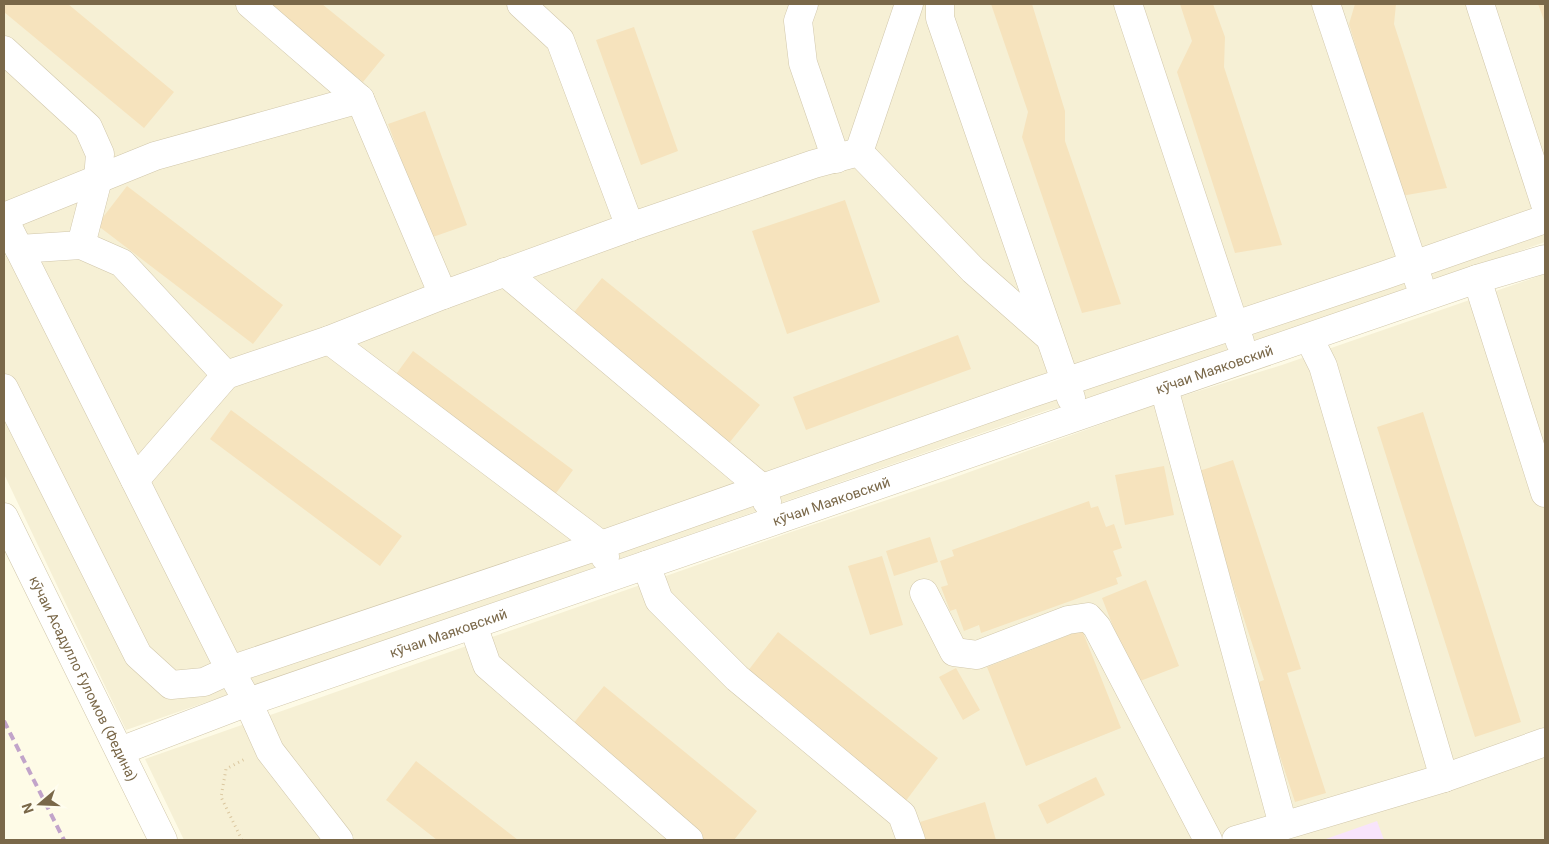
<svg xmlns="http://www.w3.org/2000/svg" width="1549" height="844" font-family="Roboto,sans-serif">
	<rect width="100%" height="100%" fill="#fefbe7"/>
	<path fill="#f6f0d5" d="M4,4H1545V242L1121,392L1048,410L126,730L4,474Z
		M1545,274V840H184L145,759L791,532L950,479L1160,403L1282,365Z"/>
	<path fill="#f8e4fb" d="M1377,821L1384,840H1323Z"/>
	<path fill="#f6e3bd" d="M4,4H68L174,92L144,128L4,12Z
		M267,4H322L385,55L363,82Z
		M991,4H1032L1065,111V141L1121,304L1082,313L1022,137L1028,112Z
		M1180,4H1213L1225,37L1224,67L1282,245L1235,253L1177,72L1192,41Z
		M1355,4H1396L1394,24L1447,188L1401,196L1349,24Z
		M1538,4H1545V23Z
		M634,27L678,151L641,165L596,40Z
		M425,111L467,225L430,238L388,124Z
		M127,186L283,305L253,344L97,225Z
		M845,200L880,302L787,334L752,231Z
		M602,278L760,405L725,448L567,321Z
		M958,335L971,369L806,430L793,397Z
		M413,351L573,470L551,500L391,381Z
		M231,410L402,536L380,566L210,439Z
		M1423,412L1521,722L1475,737L1377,427Z
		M1233,460L1301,669L1287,673L1326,793L1295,802L1256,683L1264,680L1196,472Z
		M1164,466L1174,515L1125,525L1115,475Z
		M1089,501L1091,508L1098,506L1106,527L1114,524L1122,548L1113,551L1122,576L1116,578L1118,584L981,633L979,625L964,631L956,609L950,611L941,587L948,585L940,561L954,556L952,550Z
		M930,537L938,562L894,576L886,551Z
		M882,556L903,625L870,635L848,566Z
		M1146,580L1179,666L1135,683L1102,598Z
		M1082,630L1121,728L1026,766L987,667Z
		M778,632L938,758L905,802L744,676Z
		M956,668L980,710L963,720L939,677Z
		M604,686L757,811L734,840H703L568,730Z
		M416,761L518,840H437L386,800Z
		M1096,777L1105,795L1047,824L1038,805Z
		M985,802L996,840H926L920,822Z"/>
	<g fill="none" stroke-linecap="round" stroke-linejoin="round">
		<g stroke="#d1c7ab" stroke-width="29">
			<g id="minor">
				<path d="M250,4L360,99L443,295"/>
				<path d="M521,4L560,40L630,227L814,164L859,152L973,270L1048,336"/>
				<path d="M804,4L798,21L803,63L836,159"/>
				<path d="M940,4V18L1071,398"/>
				<path d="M1128,4L1240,342"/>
				<path d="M1326,4L1419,282"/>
				<path d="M1480,4L1545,204"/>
				<path d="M4,50L88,127L100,154L98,179L81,245"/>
				<path d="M859,152L909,4"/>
				<path d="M4,217L155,156L360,99"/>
				<path d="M4,219L230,670L248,702L270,751L339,840"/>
				<path d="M19,249L81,245L122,263L226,375"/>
				<path d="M505,272L762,488L767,502"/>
				<path d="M1477,279L1545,493"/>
				<path d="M1309,338L1323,366L1444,778"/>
				<path d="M329,340L601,545L605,557"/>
				<path d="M4,388L138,655L171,685L204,682L230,670L601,545L1029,394L1385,275L1545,219"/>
				<path d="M1164,388L1283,825"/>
				<path d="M135,480L226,375L329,340L443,295L630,227"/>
				<path id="s1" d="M4,517L163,840"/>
				<path d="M646,565L659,600L737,678L902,815L911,840"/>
				<path d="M924,593L954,652L977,655L1068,620L1088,617L1097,627L1208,840"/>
				<path d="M473,625L487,665L689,840"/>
				<path id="s2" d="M120,751L248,702L1477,279L1545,259"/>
				<path d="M1236,840L1444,778L1545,742"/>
			</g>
		</g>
		<path stroke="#dbc79f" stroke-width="3" stroke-dasharray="1 4" stroke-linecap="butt" d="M242,840L221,797L226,769L245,759"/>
		<use href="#minor" stroke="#fff" stroke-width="28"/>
		<path stroke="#c2a4ca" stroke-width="4" stroke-dasharray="8 5" stroke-linecap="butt" d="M4,721L64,840"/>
	</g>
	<g text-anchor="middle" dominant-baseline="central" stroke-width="5" stroke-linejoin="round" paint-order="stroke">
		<g font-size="14" fill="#7a6849" stroke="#fffdef">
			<text stroke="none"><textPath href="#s2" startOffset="1159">кӯчаи Маяковский</textPath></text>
			<text stroke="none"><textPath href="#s2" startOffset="754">кӯчаи Маяковский</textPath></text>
			<text stroke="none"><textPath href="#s2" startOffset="349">кӯчаи Маяковский</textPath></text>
			<text stroke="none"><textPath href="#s1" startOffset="180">кӯчаи Асадулло Ғуломов (Федина)</textPath></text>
		</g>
	</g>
	<rect width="1549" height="844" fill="none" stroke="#7a6849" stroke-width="10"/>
	<g transform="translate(40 804) rotate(251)" stroke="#fffdef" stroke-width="4" paint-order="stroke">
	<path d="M0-4L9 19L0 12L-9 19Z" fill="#7a6849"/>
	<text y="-8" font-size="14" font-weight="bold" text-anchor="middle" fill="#7a6849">N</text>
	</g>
</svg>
